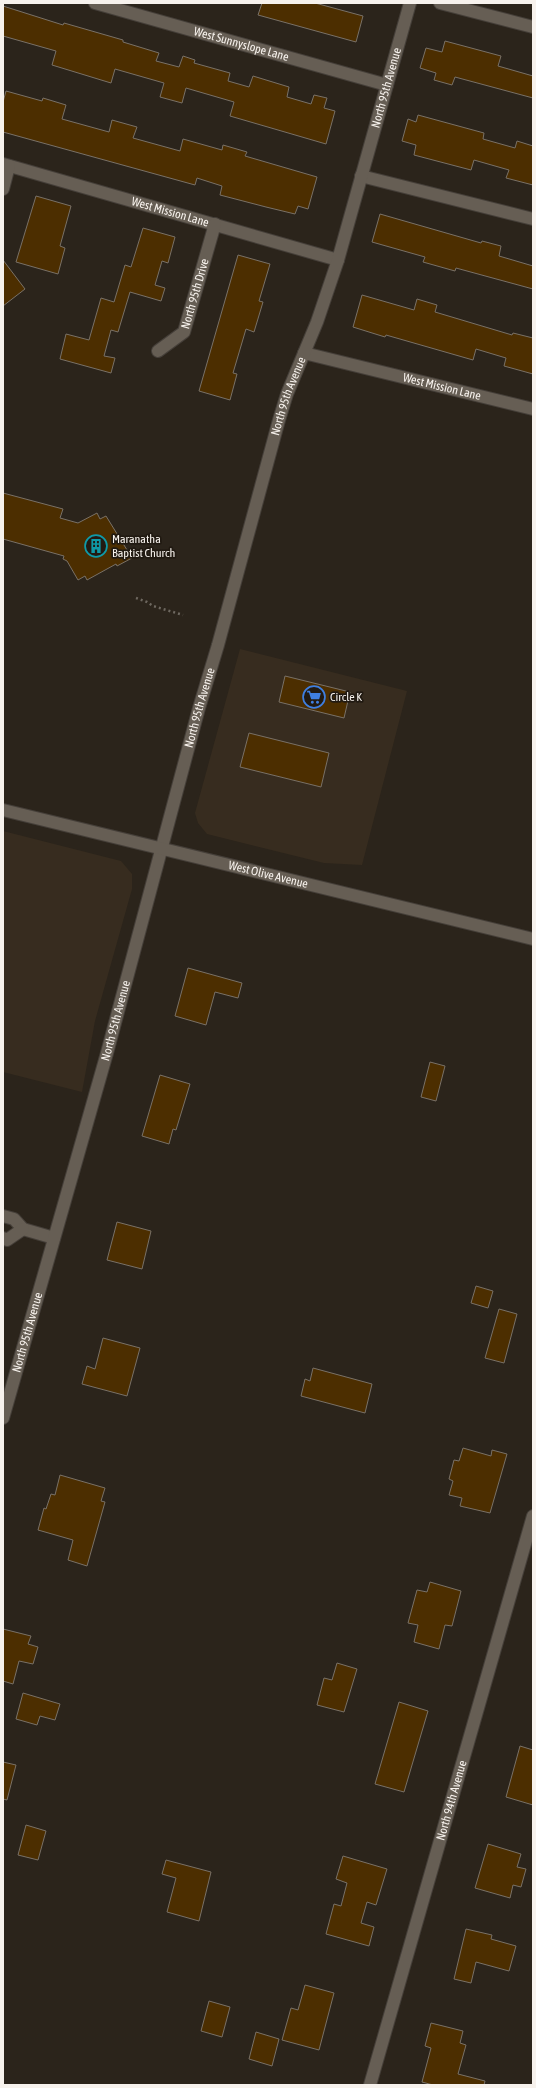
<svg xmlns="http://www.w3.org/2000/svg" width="536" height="2088" font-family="'Asap Condensed',sans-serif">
	<rect width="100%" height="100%" fill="#2b241b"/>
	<path fill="#372c1f" d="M240,649L407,691L362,865L324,863L207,834L198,823L195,813Z
		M3,831L121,861L132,874V889L95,1021L82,1092L3,1072Z"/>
	<path fill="#4c2e00" stroke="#797167" d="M262,3H315L363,16L356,42L258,15Z
		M3,6L63,25L64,23L123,40V42L159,53L156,61L179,67L183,56L195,60L194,63L230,73L228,81L249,87L253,76L289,87L287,97L311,104L314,95L327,98L324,108L335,111L326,144L230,116L234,102L186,88L182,103L160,97L164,83L115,69L111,83L52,65L56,51L3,36Z
		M445,41L501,56L498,66L533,76V98L455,77L452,85L434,80L436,73L420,68L426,48L442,52Z
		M6,91L42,101L43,98L66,105L62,119L109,132L112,120L137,127L133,138L180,151L183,139L222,150L223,145L247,152L245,156L317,177L308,209L298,206L295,214L266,207L220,195L222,186L197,178L195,185L3,132V102Z
		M418,115L484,133L483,139L515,148L517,141L533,146V185L506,178L509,170L474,160L471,170L414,155L416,145L402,141L408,119L416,122Z
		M36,196L71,206L60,246L65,248L58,274L16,262Z
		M380,214L481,243L482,241L501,246L499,256L533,266V289L456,268L455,271L423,262L425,257L372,242Z
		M143,228L175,237L168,263L162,261L155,285L165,288L161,301L130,292L118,332L111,330L104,356L115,358L111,373L60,359L66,334L89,340L101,298L114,302L125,265L131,267Z
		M238,255L270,264L259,301L263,302L254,332L246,329L233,373L237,374L230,400L199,391Z
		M3,260L25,289L3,306Z
		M362,295L414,310L417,299L437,305L435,312L512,335L513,333L533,338V374L504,366L506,358L476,349L473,360L386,335L385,337L353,327Z
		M3,493L63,509L60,518L78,523L97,513L100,519L106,516L132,558L117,566L116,564L87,580L85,576L78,580L67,561L63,559L64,556L3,539Z
		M285,676L350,692L344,718L279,702Z
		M249,733L329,753L321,787L240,767Z
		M188,968L242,983L238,998L215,992L206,1025L175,1016Z
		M430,1062L445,1066L436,1101L421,1097Z
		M160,1075L190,1084L176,1130L173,1129L169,1144L142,1136Z
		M117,1222L151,1231L142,1269L107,1260Z
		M476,1286L493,1291L488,1308L471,1303Z
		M499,1309L517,1314L504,1363L485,1358Z
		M103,1338L140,1348L127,1396L82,1384L87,1366L95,1369Z
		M313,1368L372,1384L365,1413L301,1396L305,1379L310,1381Z
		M463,1448L491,1456L492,1450L507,1454L490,1513L460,1506L462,1498L449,1495L453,1481L449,1479L454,1460L459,1461Z
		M60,1475L105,1488L101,1501L105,1502L87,1566L68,1560L73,1540L38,1530L44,1508L46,1509L51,1494L55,1495Z
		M430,1582L461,1591L452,1626L445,1625L439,1649L414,1642L418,1625L408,1623L417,1590L427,1592Z
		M3,1629L31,1636L28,1644L38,1647L33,1664L19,1661L13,1684L3,1681Z
		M337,1663L357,1669L344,1712L317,1705L324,1678L332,1680Z
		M23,1693L60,1704L55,1720L40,1716L37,1725L16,1719Z
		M399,1702L428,1711L404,1792L375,1784Z
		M520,1746L533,1750V1805L506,1797Z
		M3,1762L16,1765L7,1800L3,1799Z
		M26,1825L46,1831L38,1860L18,1855Z
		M488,1844L521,1854L517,1867L526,1869L521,1887L513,1885L510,1898L475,1888Z
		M343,1856L387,1869L376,1905L367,1902L361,1923L374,1927L369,1946L326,1934L334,1904L341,1906L347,1883L336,1879Z
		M166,1860L211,1872L199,1921L167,1912L176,1878L162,1874Z
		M466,1929L492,1935L491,1939L516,1946L509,1971L476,1962L471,1983L454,1979Z
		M305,1985L334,1993L319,2050L282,2040L291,2008L298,2010Z
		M209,2001L230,2007L222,2037L201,2031Z
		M431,2023L463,2031L460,2043L466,2045L458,2074L485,2081L484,2085H433L422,2082L431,2048L425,2046Z
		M256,2032L279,2039L272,2066L249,2059Z"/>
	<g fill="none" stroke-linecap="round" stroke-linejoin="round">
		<g stroke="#453f39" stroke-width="14">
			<g id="minor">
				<path id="s1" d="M95,3L387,85"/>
				<path d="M440,3L533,27"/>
				<path id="s2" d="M3,164L338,260"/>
				<path d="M361,176L533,219"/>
				<path d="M3,189L9,166"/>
				<path id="s3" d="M158,351L184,332L215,224"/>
				<path id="s4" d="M304,353L533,409"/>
				<path d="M3,1216L14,1219L23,1229L54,1238"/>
				<path d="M3,1238L7,1240L23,1229"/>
				<path id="s5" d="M370,2085L533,1516"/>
			</g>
		</g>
		<g stroke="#453f39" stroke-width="14">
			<g id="tertiary">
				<path id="s6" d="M3,1418L107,1053L199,708L218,645L279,420L287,394L317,322L338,260L410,3"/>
			</g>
		</g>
		<g stroke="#453f39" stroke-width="14">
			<g id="secondary">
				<path id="s7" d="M3,810L533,939"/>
			</g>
		</g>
		<path stroke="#6e6860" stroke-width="2.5" stroke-dasharray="2 3" stroke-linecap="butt" d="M136,598L147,602L153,606L183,615"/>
		<use href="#minor" stroke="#665e54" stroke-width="12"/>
		<use href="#tertiary" stroke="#665e54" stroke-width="12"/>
		<use href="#secondary" stroke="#665e54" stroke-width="12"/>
	</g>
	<defs>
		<g id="building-ring" transform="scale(1.15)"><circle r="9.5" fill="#211a12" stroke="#0f9aa8" stroke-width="1.5"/><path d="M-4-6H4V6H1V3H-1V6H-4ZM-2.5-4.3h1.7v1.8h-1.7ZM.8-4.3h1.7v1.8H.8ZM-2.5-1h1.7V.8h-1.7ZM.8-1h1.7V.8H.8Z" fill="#0f9aa8"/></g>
		<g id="supermarket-ring" transform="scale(1.15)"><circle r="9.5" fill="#211a12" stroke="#3f7fe0" stroke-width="1.5"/><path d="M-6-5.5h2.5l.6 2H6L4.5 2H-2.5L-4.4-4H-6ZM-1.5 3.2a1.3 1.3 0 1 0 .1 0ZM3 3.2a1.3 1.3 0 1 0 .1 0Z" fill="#3f7fe0"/></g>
	</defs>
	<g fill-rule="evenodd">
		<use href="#building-ring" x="96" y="546"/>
		<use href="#supermarket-ring" x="314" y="697"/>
	</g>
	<g text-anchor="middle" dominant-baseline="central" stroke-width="3.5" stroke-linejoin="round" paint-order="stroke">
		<g font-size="12" fill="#f7f2ed" stroke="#211a12">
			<text stroke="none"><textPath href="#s1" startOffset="152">West Sunnyslope Lane</textPath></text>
			<text stroke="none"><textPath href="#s6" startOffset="1385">North 95th Avenue</textPath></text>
			<text stroke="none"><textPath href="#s2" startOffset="174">West Mission Lane</textPath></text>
			<text stroke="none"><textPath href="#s3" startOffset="72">North 95th Drive</textPath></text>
			<text stroke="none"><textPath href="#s4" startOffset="142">West Mission Lane</textPath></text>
			<text stroke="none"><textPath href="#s6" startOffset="1061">North 95th Avenue</textPath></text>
			<text stroke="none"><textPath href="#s6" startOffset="737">North 95th Avenue</textPath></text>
			<text stroke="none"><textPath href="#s7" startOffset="273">West Olive Avenue</textPath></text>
			<text stroke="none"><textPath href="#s6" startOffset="413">North 95th Avenue</textPath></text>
			<text stroke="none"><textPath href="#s6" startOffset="89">North 95th Avenue</textPath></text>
			<text stroke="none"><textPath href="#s5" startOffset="296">North 94th Avenue</textPath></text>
		</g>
		<g font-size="12" fill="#f7f2ed" stroke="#211a12" text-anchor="start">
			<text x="112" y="539">Maranatha<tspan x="112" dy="14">Baptist Church</tspan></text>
			<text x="330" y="697">Circle K</text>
		</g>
	</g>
	<rect width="536" height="2088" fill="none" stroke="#f7f2ed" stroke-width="8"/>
</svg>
